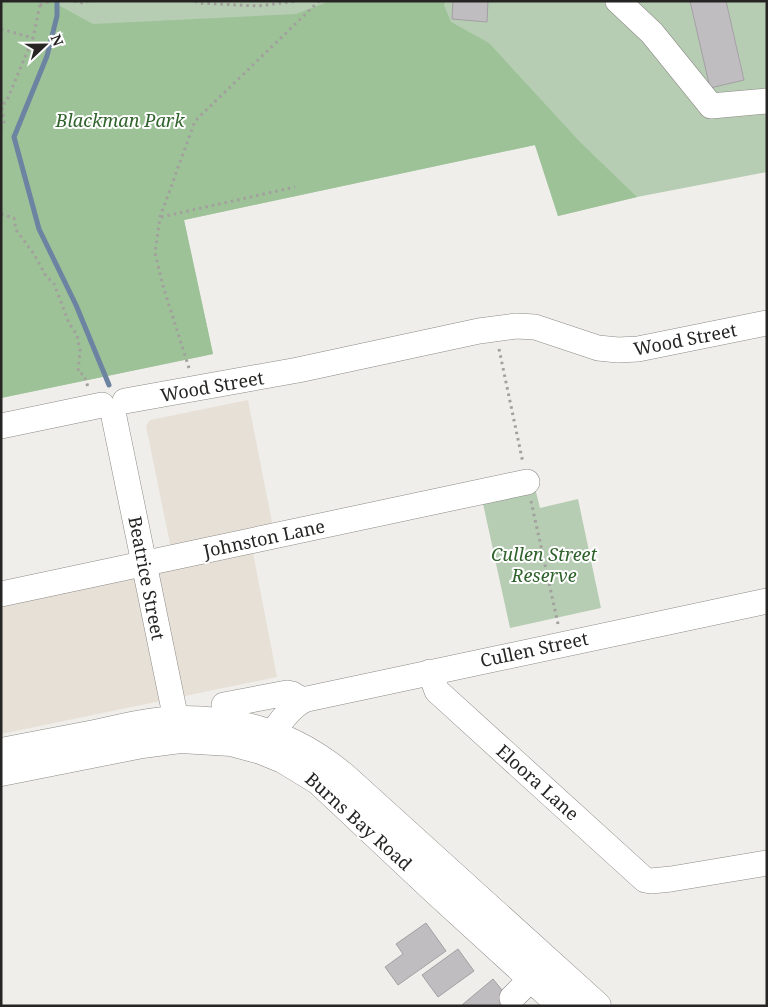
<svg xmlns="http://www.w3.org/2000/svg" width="768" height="1007" font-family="'Noto Serif',serif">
	<rect width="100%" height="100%" fill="#f0eeea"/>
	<path fill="#e7e0d6" d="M248,400L273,527L249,532L277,677L1,734V600L174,564L146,426L150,420Z"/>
	<path fill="#b6cdb3" d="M1,1H690L711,87L744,79L726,1H767V172L637,197L558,216L535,145L184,220L213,354L1,398Z
		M535,488L540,508L578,499L601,608L510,628L482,499Z"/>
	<path fill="#9dc298" d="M1,1H51L93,24L296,14L330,1H445L444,5L451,22L489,43L580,142L637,197L558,216L535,145L184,220L213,354L1,398Z"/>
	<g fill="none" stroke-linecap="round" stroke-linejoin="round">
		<path stroke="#6c84a1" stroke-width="5" d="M57,1V16L47,56L14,137L39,229L76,305L109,385"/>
	</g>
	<path fill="#c0bdc1" stroke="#a3a0a3" d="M453,1H488L487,22L452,19Z
		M690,1H726L744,80L710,88Z
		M426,923L446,951L398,985L385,967L403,954L396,944Z
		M458,949L474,971L438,997L422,975Z
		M493,979L515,1006H462V1005Z"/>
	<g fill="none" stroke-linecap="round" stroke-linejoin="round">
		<g stroke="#8c8a87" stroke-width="26">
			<path id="minor" d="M618,1L652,33L711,106L767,101
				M125,401L298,370L479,331L516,326L535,327L598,348L618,350L638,349L767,323
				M114,417L180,739
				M1,426L102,405
				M1,594L527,482
				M430,672L437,691L645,880L651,881L671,879L767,863
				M224,705L287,693L292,694L302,700
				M261,750C272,734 289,705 307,699L767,601
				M512,998L546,964"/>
		</g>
		<g stroke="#8c8a87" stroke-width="29">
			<path id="major" d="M1,752C32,746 64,740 95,734C122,728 150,721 178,720C241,719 294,735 343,776L597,1006
				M1,772L142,744L180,739L231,742L261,750L283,759L319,781L436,891L562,1006"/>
		</g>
		<path stroke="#a2a09d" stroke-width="3" stroke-dasharray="2.5 4" stroke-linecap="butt" d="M74,1L83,3L88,1
			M195,1L198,3L258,6L297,1
			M40,5L51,1
			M1,29L33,38
			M1,129L4,123L2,106L8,98L33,38L40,5L38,1
			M1,214L14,218L16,230L34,254L46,276L54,284L69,323L77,335L80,350L78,372L84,375L88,387
			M161,217L295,187
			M499,349L523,463
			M189,368L163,286L155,253L160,217L195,121L319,1
			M531,501L558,624"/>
		<use href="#minor" stroke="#fff" stroke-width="25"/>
		<use href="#major" stroke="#fff" stroke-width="28"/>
	</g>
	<g text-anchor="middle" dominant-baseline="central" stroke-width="4" stroke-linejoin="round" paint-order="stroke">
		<g font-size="18" font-style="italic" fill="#30632c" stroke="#fff">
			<text x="120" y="120">Blackman Park</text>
			<text x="544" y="554">Cullen Street<tspan x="544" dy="21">Reserve</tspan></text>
		</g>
		<g font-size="18" fill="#262524" stroke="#fff">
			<text transform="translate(685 339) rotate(-11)">Wood Street</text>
			<text transform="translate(212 386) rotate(-10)">Wood Street</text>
			<text transform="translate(264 538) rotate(-12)">Johnston Lane</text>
			<text transform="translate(147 578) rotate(79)">Beatrice Street</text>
			<text transform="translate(534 649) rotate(-12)">Cullen Street</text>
			<text transform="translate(538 782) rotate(42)">Eloora Lane</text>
			<text transform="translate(359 821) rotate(42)">Burns Bay Road</text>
		</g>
	</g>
	<rect width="768" height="1007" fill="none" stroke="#262524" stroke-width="5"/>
	<g transform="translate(45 45) rotate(68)" stroke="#ffffff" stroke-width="4" paint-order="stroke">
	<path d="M0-4L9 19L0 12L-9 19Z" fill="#262524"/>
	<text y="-8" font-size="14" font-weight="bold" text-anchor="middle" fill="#262524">N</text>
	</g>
</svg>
